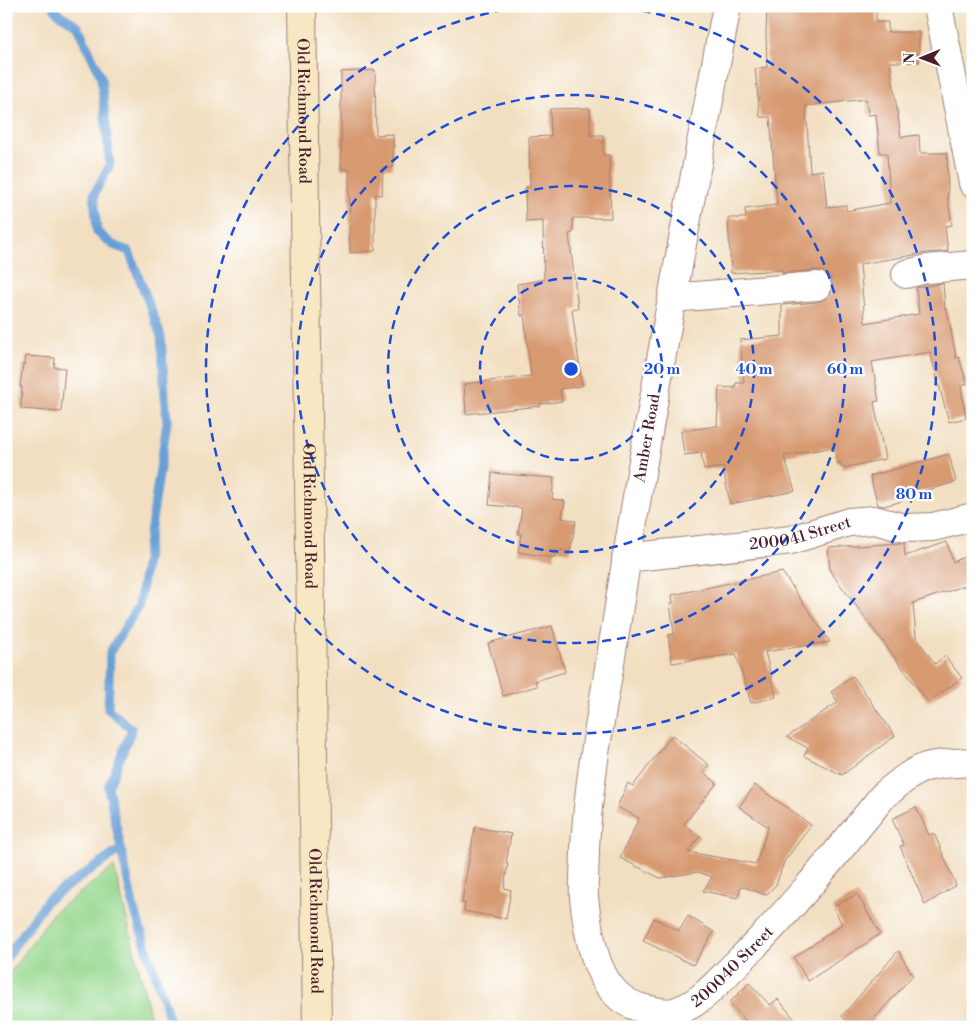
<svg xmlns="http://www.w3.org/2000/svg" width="979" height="1033" font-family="'Libre Bodoni',serif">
	<rect width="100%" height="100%" fill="#fff"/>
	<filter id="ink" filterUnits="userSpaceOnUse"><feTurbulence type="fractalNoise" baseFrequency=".02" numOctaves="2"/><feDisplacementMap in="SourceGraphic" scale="10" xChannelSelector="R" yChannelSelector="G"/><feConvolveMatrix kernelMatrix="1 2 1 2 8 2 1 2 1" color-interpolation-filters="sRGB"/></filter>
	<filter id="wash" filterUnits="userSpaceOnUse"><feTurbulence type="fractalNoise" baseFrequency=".0096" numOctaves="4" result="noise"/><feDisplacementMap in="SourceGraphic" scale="20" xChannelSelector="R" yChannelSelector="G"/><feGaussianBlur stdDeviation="1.12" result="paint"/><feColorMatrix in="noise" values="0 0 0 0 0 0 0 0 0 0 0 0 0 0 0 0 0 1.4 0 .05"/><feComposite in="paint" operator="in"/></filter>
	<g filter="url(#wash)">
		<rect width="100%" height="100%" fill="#f2dfc1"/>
		<path fill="#97d88f" stroke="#707c5d" d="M114,867L153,1027H6V979L53,913Z"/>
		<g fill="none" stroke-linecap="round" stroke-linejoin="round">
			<path stroke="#679fd5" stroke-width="9" d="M53,6L58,13L78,26L101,77L110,165L94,194L97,232L113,245L129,251L161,336L167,423L139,605L110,652L108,709L132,729L108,787L133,905L172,1027
				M6,958L47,900L121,849"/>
		</g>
		<g id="blocks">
			<path fill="#d79a71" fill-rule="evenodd" d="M767,6H876V22H888V32H919V62H890L901,137L919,135L920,153H947L948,200L952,225L945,226L948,251L926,253L860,264L865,323L919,314L916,288L943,283L945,309H947L956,358L959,357L967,384L961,386L966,418L949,422L930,352L872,362L879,401L874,402L885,459L842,468L840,462L837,463L834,447L784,456L795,491L730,504L723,467L704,470L701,453L684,455L681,431L717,426L719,387L735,388L736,383H744L740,340L782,336V305L818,302L825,299L831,293L833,285L830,277L824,272L816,270L782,273V270L731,273L728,218H746L745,209L777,205L770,117H760L755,69L767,67L766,33ZM866,99L868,115L876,114L880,153H887L890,203L846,211V205L827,207L823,170L810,172L806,106Z
				M375,70L376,135L393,134V168H383L382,195L375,194V251L350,253L349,169H341V72Z
				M590,108V135H603V155H609L611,218H573V233L569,234L578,308L572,309L582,386L560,389L562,401L540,404V406L466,414L464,384L531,376L524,315L521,316L517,284L544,280L543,221L526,222L525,188L530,187L529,137L551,136L550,109Z
				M26,356L55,358L54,367L65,368L61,412L21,409L22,387H20L23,364H25Z
				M949,454L956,482L902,497L903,501L884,506L878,505L870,476Z
				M492,473L554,478L552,499L565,501L562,518L576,521L570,552L555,549L554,558L518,552L521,534H518L522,508L489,505Z
				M947,542L953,562L973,553V583L913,603L916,637L935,664L945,656L962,678L928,702L830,571L828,548L901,543H904L905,556Z
				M782,572L830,642L765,652L776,697L751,703L736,654L672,663L668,635L674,634L670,603H673L672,595Z
				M552,626L565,672L535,681L537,686L503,696L488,643Z
				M853,676L895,736L842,775L804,756L808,748L787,737L838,702L831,692Z
				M672,735L709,765L703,772L717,783L684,824L700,836L688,852L756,864L768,827L739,807L755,785L811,825L784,862L776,885L766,895L741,886L738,898L703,891L712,877L698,872L660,878L620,858L639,818L617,807L628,783L633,786Z
				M916,807L929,835L934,833L956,885L925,905L900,846L904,845L892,819Z
				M475,827L511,834L506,864H508L504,888L511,890L506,919L464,911L465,903H462L465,882Z
				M857,894L880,934L808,981L794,958L842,924L833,907Z
				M688,916L714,932L693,965L643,941L654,918L679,931Z
				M898,951L913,975L867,1027H853L842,1016Z
				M749,983L770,1005L778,999L801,1027H744L748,1023L729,1003Z"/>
		</g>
	</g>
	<g filter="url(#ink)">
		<use href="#blocks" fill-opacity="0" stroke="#9e7f76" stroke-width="1"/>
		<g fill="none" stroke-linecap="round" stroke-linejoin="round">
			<g stroke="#9e7f76" stroke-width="30">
				<g id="street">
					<path id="s1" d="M727,6C687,216 647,426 614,638C603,708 588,778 585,849C585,865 583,882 584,898C589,939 597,1001 646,1009C655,1011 665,1014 673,1012C698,1006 716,984 733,967C788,914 835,855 883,796C896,786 910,772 926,767C941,763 957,763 973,762"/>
					<path d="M938,6L973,183"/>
					<path d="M906,274L927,269L973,265"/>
					<path d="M672,298L817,286"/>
					<path id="s2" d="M626,558L791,540L849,522L874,520L905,528L933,527L973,517"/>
				</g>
			</g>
			<g stroke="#9e7f76" stroke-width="30">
				<g id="secondary">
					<path id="s3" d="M302,6L317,1027"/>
				</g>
			</g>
			<use href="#street" stroke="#fff" stroke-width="28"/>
			<use href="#secondary" stroke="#f7e8c3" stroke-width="28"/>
		</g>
	</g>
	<g fill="none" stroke="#1d4ed8" stroke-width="2.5" stroke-dasharray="9 6">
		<circle cx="571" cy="369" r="91"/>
		<circle cx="571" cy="369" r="183"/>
		<circle cx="571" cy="369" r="274"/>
		<path d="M612 6A365 365 0 1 1 530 6"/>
	</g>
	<g text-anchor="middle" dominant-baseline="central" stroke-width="4.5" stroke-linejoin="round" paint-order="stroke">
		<g font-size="16" fill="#4a1f2b" stroke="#fff">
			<text stroke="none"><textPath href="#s3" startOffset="105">Old Richmond Road</textPath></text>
			<text transform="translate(647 438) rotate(-80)">Amber Road</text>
			<text stroke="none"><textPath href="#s3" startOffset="510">Old Richmond Road</textPath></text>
			<text stroke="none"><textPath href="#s2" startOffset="176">200041 Street</textPath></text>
			<text stroke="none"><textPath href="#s3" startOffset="915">Old Richmond Road</textPath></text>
			<text stroke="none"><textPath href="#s1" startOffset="1144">200040 Street</textPath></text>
		</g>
	</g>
	<circle cx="571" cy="369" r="8" fill="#1d4ed8" stroke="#fff" stroke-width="2.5"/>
	<g font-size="15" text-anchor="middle" font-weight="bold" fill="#1d4ed8" stroke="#fff" stroke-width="4.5" stroke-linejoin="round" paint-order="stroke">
		<text x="662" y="374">20 m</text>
		<text x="754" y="374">40 m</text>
		<text x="845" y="374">60 m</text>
		<text x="914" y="499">80 m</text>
	</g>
	<rect width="979" height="1033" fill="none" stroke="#fff" stroke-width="25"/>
	<g transform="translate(922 58) rotate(269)" stroke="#ffffff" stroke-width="4" paint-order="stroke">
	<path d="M0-4L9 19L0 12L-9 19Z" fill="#4a1f2b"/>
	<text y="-8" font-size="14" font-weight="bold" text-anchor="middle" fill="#4a1f2b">N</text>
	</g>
</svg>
